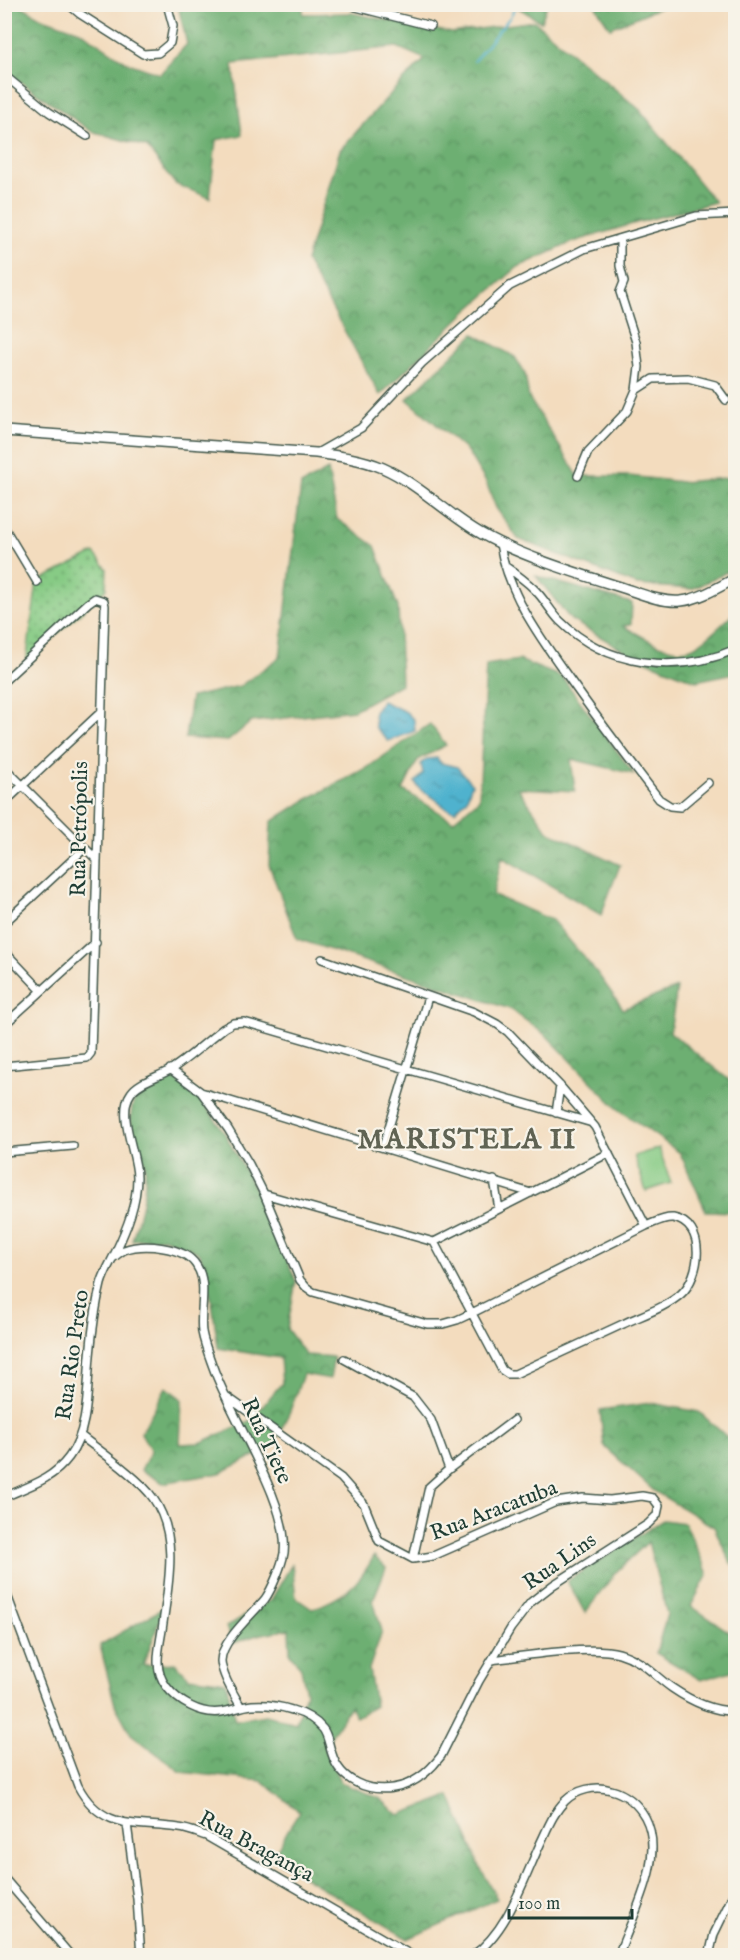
<svg xmlns="http://www.w3.org/2000/svg" width="740" height="1960" font-family="'IM FELL English',serif">
	<defs>
		<pattern id="forest-crowns" width="20" height="18" patternUnits="userSpaceOnUse" patternTransform="scale(1.5)"><rect width="20" height="18" fill="#6daf72"/><path d="M2 6a3 3 0 1 1 6 0M12 15a3 3 0 1 1 6 0" fill="none" stroke="#59905e"/></pattern>
		<pattern id="park-dots" width="8" height="8" patternUnits="userSpaceOnUse" patternTransform="scale(1.5)"><rect width="8" height="8" fill="#87cb85"/><path d="M2 2h.1M6 6h.1" fill="none" stroke="#6ea66e" stroke-width="1.8" stroke-linecap="round"/></pattern>
		<pattern id="water-ripples" width="26" height="14" patternUnits="userSpaceOnUse" patternTransform="scale(1.5)"><rect width="26" height="14" fill="#4fb2ce"/><path d="M2 4q2-2 4 0t4 0M15 11q2-2 4 0t4 0" fill="none" stroke="#4192a8"/></pattern>
	</defs>
	<rect width="100%" height="100%" fill="#f7f3e8"/>
	<filter id="ink" filterUnits="userSpaceOnUse"><feTurbulence type="fractalNoise" baseFrequency=".0167" numOctaves="2"/><feDisplacementMap in="SourceGraphic" scale="12" xChannelSelector="R" yChannelSelector="G"/><feConvolveMatrix kernelMatrix="1 2 1 2 8 2 1 2 1" color-interpolation-filters="sRGB"/></filter>
	<filter id="wash" filterUnits="userSpaceOnUse"><feTurbulence type="fractalNoise" baseFrequency=".008" numOctaves="4" result="noise"/><feDisplacementMap in="SourceGraphic" scale="24" xChannelSelector="R" yChannelSelector="G"/><feGaussianBlur stdDeviation="1.35" result="paint"/><feColorMatrix in="noise" values="0 0 0 0 0 0 0 0 0 0 0 0 0 0 0 0 0 1.4 0 .05"/><feComposite in="paint" operator="in"/></filter>
	<g filter="url(#wash)">
		<rect width="100%" height="100%" fill="#f3dcbe"/>
		<path fill="#87cb85" stroke="#53845c" stroke-width="1.5" d="M659,1148L671,1183L646,1191L634,1156Z"/>
		<path fill="url(#forest-crowns)" stroke="#467653" stroke-width="1.5" d="M5,5H20L40,17L80,31L128,63L160,74L187,44L178,5H303V14L351,13L452,33L534,21L640,110L715,202L636,223L573,242L518,267L466,312L380,395L306,261L340,150L394,90L425,59L397,47L233,64L242,135L216,140L210,198L175,184L147,147L91,131L11,75L5,80Z
			M514,5H547L541,22Z
			M595,5H666L610,28Z
			M474,334L515,357L525,374L529,398L578,476H629L682,482L735,477V568L692,589L637,585L518,539L496,508L486,482L467,451L407,399Z
			M328,470L337,519L375,546L398,607L401,684L354,710L251,722L228,741L185,738L191,697L240,686L280,657L301,485Z
			M536,576L632,603L631,624L623,626C641,635 666,654 688,649C700,647 726,621 735,612V673L696,681L632,655L571,620Z
			M519,660L562,677L634,774L571,759L575,791L518,788L548,831L620,865L601,915L502,857L493,895L552,920L598,974L623,1009L677,988L670,1032L734,1084L735,1212L706,1211L680,1153L617,1108L547,1036L510,1009L297,939L269,865L271,822L306,800L368,767L430,724L446,745L418,760L403,790L453,821L479,799L486,665Z
			M170,1075L197,1094L224,1132L258,1195L296,1281L287,1329L306,1355L334,1357L330,1379L303,1374L290,1411L273,1447L220,1473L163,1483L141,1470L151,1451L141,1433L166,1387L182,1399L180,1444L200,1443L250,1421L282,1383L280,1358L218,1348L212,1302L200,1253L164,1238L132,1240C139,1216 147,1191 145,1166C143,1149 133,1136 131,1121C130,1112 133,1103 136,1094Z
			M651,1403L699,1412L735,1444V1566L731,1563L714,1527L654,1491L604,1446L600,1410Z
			M663,1520L685,1523L708,1574L691,1606L735,1636V1670L701,1680L656,1653L667,1614L648,1542L616,1572L585,1613L567,1581Z
			M374,1556L386,1568L373,1600L382,1631L369,1669L375,1706L356,1717L350,1706L324,1748L341,1783L379,1798L399,1815L450,1796L480,1867L497,1899L408,1939L272,1858L299,1811L262,1781L181,1772L131,1734L115,1705L100,1645L165,1607L143,1665L175,1663L189,1677L226,1682L235,1720L265,1715L296,1723L306,1693L301,1668L290,1654L289,1629L257,1635L234,1643L226,1627L271,1600L292,1564L296,1598L312,1609C344,1597 358,1586 374,1556Z"/>
		<path fill="url(#park-dots)" stroke="#53845c" stroke-width="1.5" d="M94,553L107,569L106,589L26,663L37,582Z"/>
		<path fill="url(#water-ripples)" stroke="#377881" stroke-width="1.5" d="M382,701L406,712L414,720L415,731L388,741L375,727L374,712Z
			M437,758L441,763L457,767L472,784L466,800L455,811C442,808 443,805 434,798C424,791 422,794 415,782L423,774L421,764L427,759Z"/>
		<g fill="none" stroke-linecap="round" stroke-linejoin="round">
			<path stroke="#4fb2ce" stroke-width="2" d="M474,61L510,17L517,4"/>
		</g>
	</g>
	<g filter="url(#ink)">
		<g fill="none" stroke-linecap="round" stroke-linejoin="round">
			<g stroke="#3f5549" stroke-width="10">
				<path id="street" d="M68,4L80,14L143,54L158,53L170,43L173,26L167,4
					M351,4L356,7L431,26
					M4,75L49,112L87,136
					M636,390L653,379L688,378L715,385L726,400
					M317,453L361,428L422,363L510,286L584,249L696,216L736,214
					M578,476L588,452L627,411L636,390L639,367L636,342L620,292L624,282L620,266V239
					M4,527L37,582
					M500,544C508,595 542,640 571,681C599,721 629,760 659,799L670,806L680,807L708,783
					M505,566C515,573 525,580 534,589C544,598 550,611 560,621C607,667 677,675 736,649
					M4,681L88,603L95,598L104,601L105,606L91,1053L87,1058L4,1066
					M4,767L97,860
					M4,803L101,712
					M4,923L84,849
					M4,951L41,990
					M322,959L474,1012L497,1024L508,1032L560,1086L595,1127L646,1226
					M4,1025L96,942
					M170,1069L201,1092L228,1129L249,1164L264,1194L300,1280L306,1287L313,1292L427,1324H443L457,1320L472,1313L646,1226C654,1223 664,1217 673,1218C707,1224 701,1276 681,1294C665,1308 642,1315 623,1324C587,1341 551,1357 515,1374H508L502,1370L434,1242
					M201,1092L531,1193
					M556,1113L560,1086
					M383,1147L428,997
					M4,1152L73,1146
					M494,1180L499,1209
					M264,1194L434,1242L609,1153
					M113,1258C117,1255 120,1252 124,1250C143,1243 184,1246 196,1265C209,1283 199,1311 202,1332C204,1343 209,1356 213,1367C230,1416 290,1504 284,1553C282,1565 272,1589 265,1599C252,1615 221,1641 221,1661C222,1676 234,1694 241,1707
					M344,1359L413,1397L431,1420L449,1469
					M81,1436C100,1451 140,1479 153,1498C180,1536 168,1586 162,1630C159,1650 153,1668 166,1686C178,1702 201,1715 221,1712C231,1711 241,1706 252,1705C264,1704 280,1706 292,1710C303,1713 315,1719 323,1729C328,1735 329,1746 332,1754C340,1781 368,1792 393,1788C413,1785 429,1772 441,1756L479,1681L511,1628L531,1602L553,1585L648,1524L657,1515L659,1506L653,1498L642,1496L610,1500L583,1498L556,1502L433,1556L413,1559L379,1541L364,1504L341,1478L226,1396
					M4,1497C29,1486 52,1480 69,1457C89,1430 87,1389 90,1356C92,1332 95,1308 101,1284C104,1273 111,1262 116,1251C127,1228 137,1203 137,1177C137,1153 116,1114 131,1093C138,1082 158,1077 170,1070C189,1058 206,1042 224,1028L233,1023L244,1022L589,1122
					M413,1559L429,1487L449,1469L514,1420
					M4,1587L78,1786C102,1831 135,1822 179,1828C188,1829 197,1833 206,1836L413,1956
					M492,1660C522,1656 592,1645 619,1653C643,1660 653,1675 672,1688C691,1701 713,1712 736,1711
					M127,1824L137,1899L141,1956
					M4,1878L71,1956
					M472,1956C508,1932 524,1878 542,1840C548,1827 554,1812 565,1801C576,1790 595,1785 611,1790C626,1794 637,1803 645,1817C667,1858 632,1916 618,1956
					M709,1956L714,1934L736,1889"/>
			</g>
			<g stroke="#3f5549" stroke-width="12">
				<path id="secondary" d="M4,431L316,453C339,456 362,459 383,468C419,484 448,515 482,534C519,555 573,572 614,585C635,591 659,603 681,601C700,599 719,587 736,578"/>
			</g>
			<use href="#street" stroke="#fff" stroke-width="7"/>
			<use href="#secondary" stroke="#fff" stroke-width="9"/>
		</g>
	</g>
	<g text-anchor="middle" dominant-baseline="central" stroke-width="4.5" stroke-linejoin="round" paint-order="stroke">
		<g font-size="22" fill="#1f3d34" stroke="#f7f3e8">
			<text transform="translate(80 829) rotate(-89)">Rua Petrópolis</text>
			<text transform="translate(73 1355) rotate(-82)">Rua Rio Preto</text>
			<text transform="translate(266 1441) rotate(65)">Rua Tiete</text>
			<text transform="translate(494 1511) rotate(-21)">Rua Aracatuba</text>
			<text transform="translate(560 1562) rotate(-35)">Rua Lins</text>
			<text transform="translate(256 1847) rotate(28)">Rua Bragança</text>
		</g>
		<g font-size="28" font-weight="bold" letter-spacing="1.5" fill="#606353" stroke="#f7f3e8">
			<text x="467" y="1140">MARISTELA II</text>
		</g>
	</g>
	<rect width="740" height="1960" fill="none" stroke="#f7f3e8" stroke-width="24"/>
	<path d="M509 1909v9h123v-9" fill="none" stroke="#1f3d34" stroke-width="3"/>
	<text x="518" y="1909" font-size="18" fill="#1f3d34" stroke="#f7f3e8" stroke-width="4.5" paint-order="stroke">100 m</text>
</svg>
